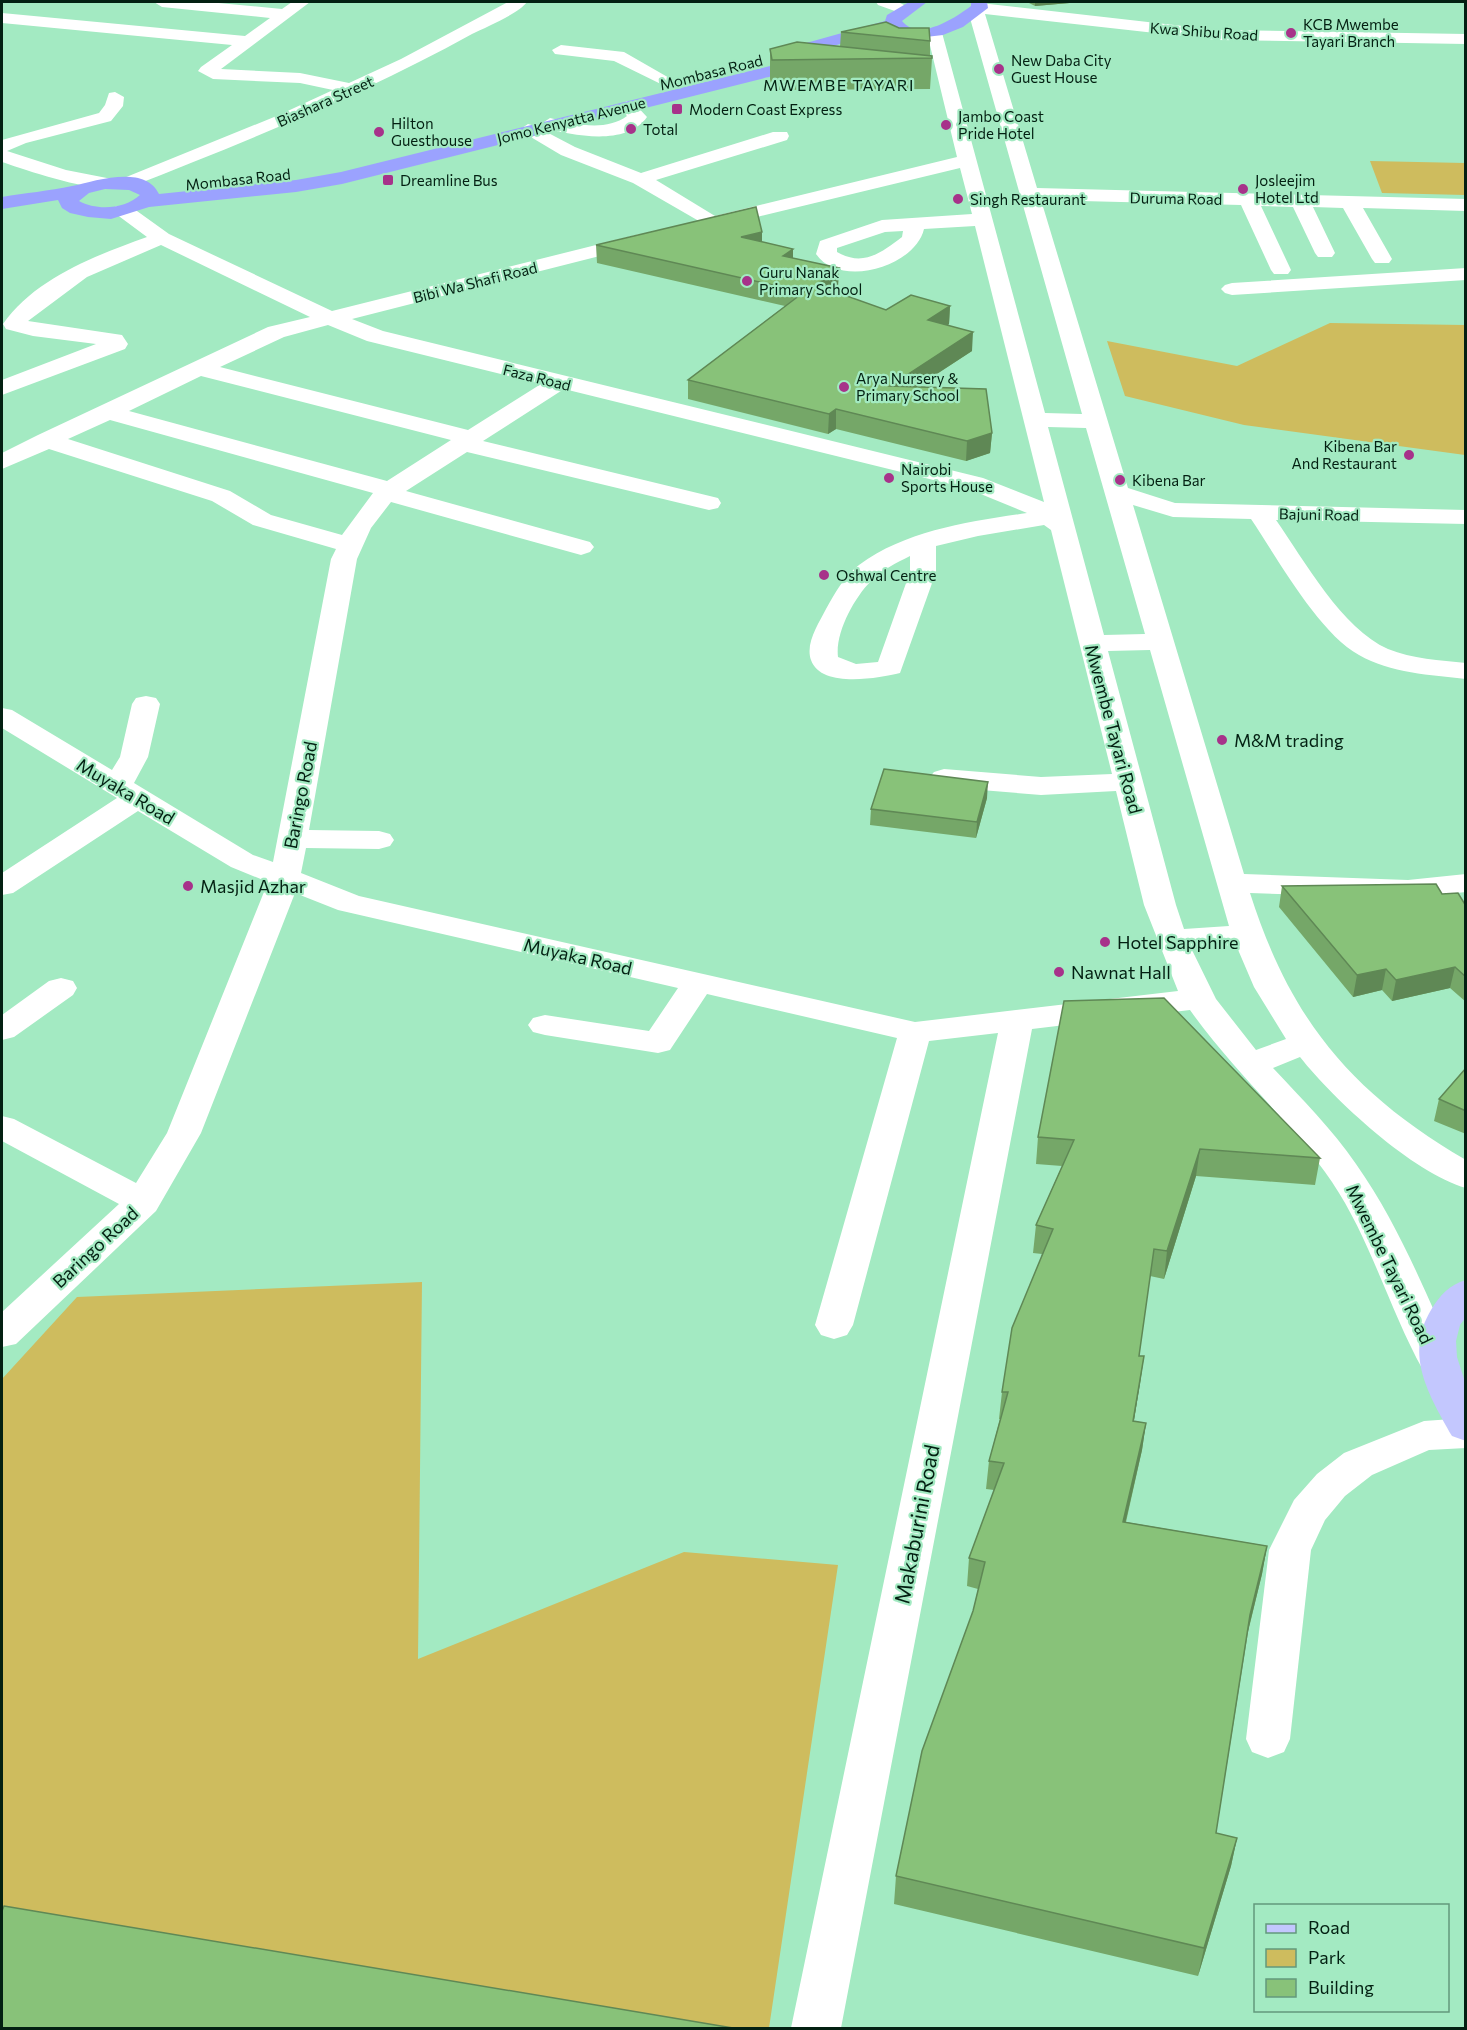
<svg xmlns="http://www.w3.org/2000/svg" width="1467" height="2030" font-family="Commissioner,sans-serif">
	<rect width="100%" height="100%" fill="#a3eac2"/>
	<path fill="#cebc5e" d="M1370,161L1465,163V195L1382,193Z
		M1330,323L1465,325V455L1244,425L1125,396L1107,341L1237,366Z
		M422,1282L418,1659L684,1552L838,1565L769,2028H536L2,1939V1379L77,1297Z"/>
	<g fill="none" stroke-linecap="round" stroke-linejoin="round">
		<path fill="#fff" fill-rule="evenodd" d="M154,2H208L282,9L292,2H310L221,69L300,73L349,83L401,59L508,2H527C518,14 486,27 472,34C362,95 247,141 130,187L123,189L114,184C102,197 20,168 2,162V140L99,113L105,105L109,93L115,92L124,97L123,106L111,121L26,143L7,151L66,170L112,179L114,182L279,115L333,90L300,83L213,79L198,71L201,67L232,45L2,23V13L245,36L270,18L162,7Z
			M876,2H898L914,10L906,15L878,5Z
			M980,3L1218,30L1466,34V44L1218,40L985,14L1037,188L1466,199V211L1363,208L1392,259L1389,263H1375L1372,259L1343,208L1313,207L1335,253L1332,257H1318L1315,253L1293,207L1261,206L1291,270L1288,274H1274L1271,270L1241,205L1041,200L1128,488L1175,503L1466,510V524L1276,520C1304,560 1342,629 1388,649C1412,659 1440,660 1466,663V679C1431,675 1390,673 1359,655C1318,632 1278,559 1251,519L1173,517L1133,505L1244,874L1408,880L1466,874V892L1408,898L1250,893C1290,1019 1351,1093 1466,1160V1188C1413,1173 1334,1100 1300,1057L1273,1068C1302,1099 1332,1129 1356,1164C1399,1225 1426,1294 1456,1360L1451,1370L1437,1374L1423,1370C1389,1309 1371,1240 1332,1182C1290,1120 1233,1071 1190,1010L1032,1029L841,2028H791L998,1033L929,1041L853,1325L847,1335L834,1339L821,1335L815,1325L897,1038L707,994L670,1050L658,1053L545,1035L533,1032L528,1025L533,1018L545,1015L649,1031L678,988L338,910L295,893L201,1133L156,1211L16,1344L2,1347V1312L119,1204L2,1141V1116L14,1119L136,1183L167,1133L268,882L231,867L138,811L13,893L2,895V873L117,798L2,728V708L12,710L112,770L120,757L132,704L136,698L146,696L156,698L160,704L148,757L134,783L253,855L273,862L331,559L336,549L253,525L212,501L49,449L2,469V453L38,435L268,327L310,317L161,245L87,277L28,321L122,335L128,344L125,349L2,395V380L96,344L33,336L6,329L3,324C35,278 97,255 147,237L116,214L113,210L116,206H130L169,234L332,311L640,234L647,236L650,240L647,244L352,319L383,331L983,478L1044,502L975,226L924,229C915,267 840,289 816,254L820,241L882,220L972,214L960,168L711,228L633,183L561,155L519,130L528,124L535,126L575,147L641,173L773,132H787L789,136L787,140L656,180L715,216L957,157L927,33L929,29H941L1045,413L1082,414L968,11ZM903,231L902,237C881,253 863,267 837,252V248L885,232ZM328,325L367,341L541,384L468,430L220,367L284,337ZM201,376L451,440L387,481L129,411ZM564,389L966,488L1027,513C968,522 907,530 859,565C844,576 835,593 826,609C819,623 805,643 811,660C821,689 879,678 900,673L936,572V546L978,536L1044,525L1051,530L1112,774L1041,777L944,769L934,772L929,778L934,784L944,787L1041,795L1116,791L1144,905L1178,991L915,1022L359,896L301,873L306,848L379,849L390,846L394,840L390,834L379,831L309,830L357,559L371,528L391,502L581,555L590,552L594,547L590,542L406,491L467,452L709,510L718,508L721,503L718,498L483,441ZM110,420L373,493L342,535L271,515L230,491L68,439ZM1048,427L1086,428L1145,634L1104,635ZM910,556V572L878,662L856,664L838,657C835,633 854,598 871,581C882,570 896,563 910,556ZM1150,650L1229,926L1184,929L1176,905L1108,651ZM1236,945L1254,987L1286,1039L1256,1050L1216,999L1191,948Z
			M561,45L624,52L678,83L669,88L614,61L555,54L552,50Z
			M627,101L633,102L647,117C626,147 573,135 543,128L541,124L550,118C574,124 605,132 627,116L618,106Z
			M1466,268V280L1232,295L1225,293L1221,289L1225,285L1232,283Z
			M61,978L73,981L77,988L73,995L14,1037L2,1040V1015L49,981Z
			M1466,1418V1448L1429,1450L1372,1475L1345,1496L1325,1520L1311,1550L1290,1739L1284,1752L1268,1758L1252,1752L1246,1739L1269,1550L1294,1500L1317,1474L1344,1453L1424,1421Z"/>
		<path fill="#c3c7fe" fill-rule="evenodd" d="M1466,1280V1317L1460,1325L1456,1341L1457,1357L1466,1385V1441L1452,1436C1429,1395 1404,1355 1431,1310C1440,1295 1449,1285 1466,1280Z"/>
		<path fill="#9ba2fe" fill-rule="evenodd" d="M909,2H927L902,21C919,42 955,18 971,6V2H987L988,8L963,27L943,35L917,38L890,30L787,59L778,54L781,50L885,21L887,15Z
			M815,55L821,56L824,60L821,64L342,184L296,192L149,207L111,219L88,217L70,213L62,208L58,200L2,209V197C25,193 49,191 72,186C95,181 145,164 159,194L296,180L341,172ZM105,189L129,190L140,195C125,209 97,211 79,201L89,193Z"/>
	</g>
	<path fill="#75a768" d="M1027,2H1081L1035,6Z
		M841,32L930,41V56L932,58L930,89L772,90L770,79V49L840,47Z
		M762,242L793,249V258L839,268L838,286L832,291L886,310L950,306L949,324L948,325L972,351L917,387L992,433L990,453L966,461L836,429L828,434L688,399V380L785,306L597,263L596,245Z
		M987,798L976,838L870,825L871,809Z
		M1282,886L1442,894L1466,906V1002L1450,988L1392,1001L1382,990L1353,997L1279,907Z
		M1466,1068V1134L1434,1121L1439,1099Z
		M1038,1137L1320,1158L1315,1185L1196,1176L1164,1279L1150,1276L1139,1356H1144L1134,1421L1146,1423L1142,1450L1126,1522L1267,1546L1262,1574L1248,1632L1216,1833L1237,1838L1231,1866L1198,1976L894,1904L896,1876L973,1611L978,1589L967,1586L969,1558L994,1490L986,1489L989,1461L1000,1419H999L1002,1392L1042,1254L1033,1253L1036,1225L1062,1166L1036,1164Z"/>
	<path fill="#5f8855" d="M1035,2H1081L1035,6Z
		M762,232V249L741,237Z
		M793,249V267L783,256Z
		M839,268L838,286L815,303L816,285Z
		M950,306L949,324L928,338V320Z
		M973,332L972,351L889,405L890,386Z
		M836,409V429L828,434L829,414Z
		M992,433L990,453L966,461L967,441Z
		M988,782L987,798L976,838L977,822Z
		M1455,967L1450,988L1392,1001L1396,980Z
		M1386,969L1382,990L1353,997L1357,975Z
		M1200,1149L1196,1176L1164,1279L1167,1251Z
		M1144,1356L1140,1384L1129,1449L1133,1421Z
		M1146,1423L1142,1450L1119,1550L1123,1522Z
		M1267,1546L1262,1574L1245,1643L1250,1615Z
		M1237,1838L1231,1866L1198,1976L1204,1948Z"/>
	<path fill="#88c279" stroke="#5f8855" stroke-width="1.5" d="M886,22L899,28H929L930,41L841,32Z
		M797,42L932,56V58L772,60L770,49Z
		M756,207L762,232L741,237L793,249L783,256L839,268L816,285L886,310L911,295L950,306L928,320L973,332L890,386L986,389L992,433L967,441L836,409L829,414L688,380L804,292L596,245Z
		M884,769L988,782L977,822L871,809Z
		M1436,884L1442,894L1458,893L1466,906V977L1455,967L1396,980L1386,969L1357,975L1282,886Z
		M1164,998L1320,1158L1200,1149L1167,1251L1154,1249L1139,1356H1144L1133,1421L1146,1423L1123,1522L1267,1546L1250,1615L1216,1833L1237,1838L1204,1948L896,1876L922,1751L973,1611L985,1562L969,1558L1004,1463L989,1461L1008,1392H1002L1012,1328L1053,1229L1036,1225L1074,1140L1038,1137L1064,1001Z
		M1466,1068V1111L1439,1099Z
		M4,1906L733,2028H2V1911Z"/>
	<g fill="#a7328a" stroke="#a3eac2" stroke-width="2">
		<circle cx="1291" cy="33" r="6"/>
		<circle cx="999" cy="69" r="6"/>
		<rect x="671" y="103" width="12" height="12" rx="3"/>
		<circle cx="946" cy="125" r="6"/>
		<circle cx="631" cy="129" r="6"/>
		<circle cx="379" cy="132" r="6"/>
		<rect x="382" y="174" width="12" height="12" rx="3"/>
		<circle cx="1243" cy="189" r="6"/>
		<circle cx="958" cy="199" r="6"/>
		<circle cx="747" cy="281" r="6"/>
		<circle cx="844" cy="387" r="6"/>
		<circle cx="1409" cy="455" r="6"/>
		<circle cx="889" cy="478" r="6"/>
		<circle cx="1120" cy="480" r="6"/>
		<circle cx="824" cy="575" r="6"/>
		<circle cx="1222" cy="740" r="6"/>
		<circle cx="188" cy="886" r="6"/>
		<circle cx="1105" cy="942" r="6"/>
		<circle cx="1059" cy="972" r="6"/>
	</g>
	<g text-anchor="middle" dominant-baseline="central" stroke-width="4.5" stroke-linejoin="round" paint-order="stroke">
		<g font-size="15" fill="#032012" stroke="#a3eac2" text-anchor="start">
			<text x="1303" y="24">KCB Mwembe<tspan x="1303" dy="17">Tayari Branch</tspan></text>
			<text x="1011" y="60">New Daba City<tspan x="1011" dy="17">Guest House</tspan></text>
			<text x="689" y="109">Modern Coast Express</text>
			<text x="958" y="116">Jambo Coast<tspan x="958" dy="17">Pride Hotel</tspan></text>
			<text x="391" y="123">Hilton<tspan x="391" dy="17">Guesthouse</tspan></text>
			<text x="643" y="129">Total</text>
			<text x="400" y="180">Dreamline Bus</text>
			<text x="1255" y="180">Josleejim<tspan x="1255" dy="17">Hotel Ltd</tspan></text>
			<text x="970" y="199">Singh Restaurant</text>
			<text x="759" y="272">Guru Nanak<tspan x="759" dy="17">Primary School</tspan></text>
			<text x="856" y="378">Arya Nursery &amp;<tspan x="856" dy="17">Primary School</tspan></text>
			<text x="1397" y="446" text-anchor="end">Kibena Bar<tspan x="1397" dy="17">And Restaurant</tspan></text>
			<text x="901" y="469">Nairobi<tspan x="901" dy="17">Sports House</tspan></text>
			<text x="1132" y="480">Kibena Bar</text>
			<text x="836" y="575">Oshwal Centre</text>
		</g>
		<g font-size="15" fill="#032012" stroke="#a3eac2">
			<text transform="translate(1204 31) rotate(4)">Kwa Shibu Road</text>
			<text transform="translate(711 72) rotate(-14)">Mombasa Road</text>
			<text transform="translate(325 101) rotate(-24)">Biashara Street</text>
			<text transform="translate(571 120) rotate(-14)">Jomo Kenyatta Avenue</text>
			<text transform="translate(238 179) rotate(-6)">Mombasa Road</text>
			<text transform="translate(1176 198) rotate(1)">Duruma Road</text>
			<text transform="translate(475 282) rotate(-14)">Bibi Wa Shafi Road</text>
			<text transform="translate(537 377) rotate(14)">Faza Road</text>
			<text transform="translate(1319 514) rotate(1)">Bajuni Road</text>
		</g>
		<g font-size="16" letter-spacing="1.5" fill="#032012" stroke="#a3eac2">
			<text x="839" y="84">MWEMBE TAYARI</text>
		</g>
		<g font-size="18" fill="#032012" stroke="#a3eac2">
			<text transform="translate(1114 729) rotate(75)">Mwembe Tayari Road</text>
			<text transform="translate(126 791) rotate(31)">Muyaka Road</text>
			<text transform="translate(300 795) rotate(-79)">Baringo Road</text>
			<text transform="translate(578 956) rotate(13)">Muyaka Road</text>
			<text transform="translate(95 1247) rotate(-43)">Baringo Road</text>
			<text transform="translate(1390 1264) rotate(64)">Mwembe Tayari Road</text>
		</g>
		<g font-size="18" fill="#032012" stroke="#a3eac2" text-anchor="start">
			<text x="1234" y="740">M&amp;M trading</text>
			<text x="200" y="886">Masjid Azhar</text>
			<text x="1117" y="942">Hotel Sapphire</text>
			<text x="1071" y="972">Nawnat Hall</text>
		</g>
		<g font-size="21" fill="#032012" stroke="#a3eac2">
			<text transform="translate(916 1524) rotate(-79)">Makaburini Road</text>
		</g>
	</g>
	<rect width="1467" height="2030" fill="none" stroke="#032012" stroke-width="6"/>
	<rect x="1254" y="1904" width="195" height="108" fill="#a3eac2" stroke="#63997c" stroke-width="1.5"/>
	<rect x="1266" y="1924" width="30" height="9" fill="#c3c7fe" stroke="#63997c" stroke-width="1.5"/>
	<text x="1308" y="1934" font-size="18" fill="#032012">Road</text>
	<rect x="1266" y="1949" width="30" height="18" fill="#cebc5e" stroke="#63997c" stroke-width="1.5"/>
	<text x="1308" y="1964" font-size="18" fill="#032012">Park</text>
	<rect x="1266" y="1979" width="30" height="18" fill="#88c279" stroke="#63997c" stroke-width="1.5"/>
	<text x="1308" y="1994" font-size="18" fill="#032012">Building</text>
</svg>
